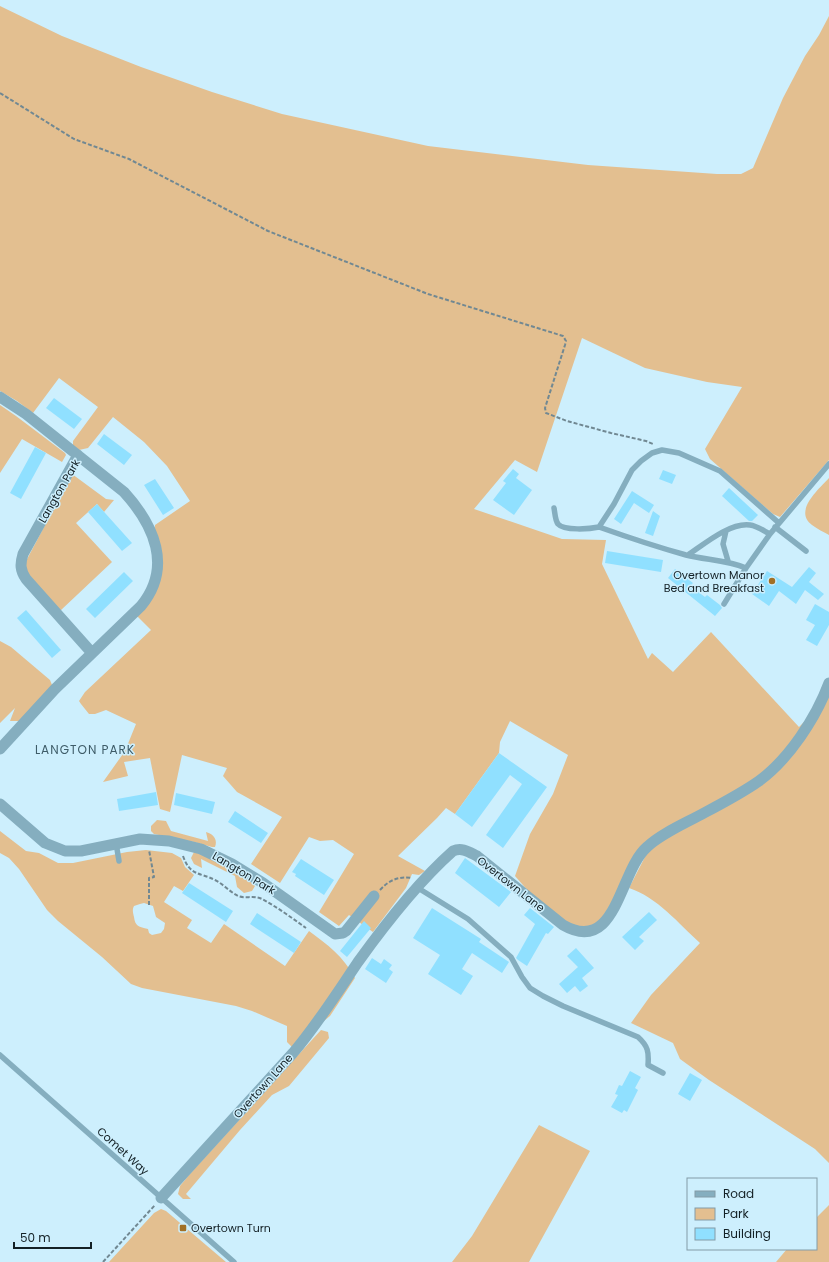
<svg xmlns="http://www.w3.org/2000/svg" width="829" height="1262" font-family="Poppins,sans-serif">
	<rect width="100%" height="100%" fill="#cdeffd"/>
	<path fill="#e3bf90" fill-rule="evenodd" d="M0,6L62,36L141,67L212,92L282,114L428,146L588,165L717,174H741L753,168L783,98L805,56L819,35L829,16V460L780,517L773,514L710,459L705,449L742,387L707,382L645,368L582,338L537,472L515,460L474,509L562,539L606,540L602,564L648,659L652,653L673,672L711,632L799,727L829,697V1163L815,1149L709,1080L680,1059L673,1043L631,1023L651,995L700,943C679,924 657,897 629,888L646,855L610,905L600,922L588,928L574,927L537,901L515,876L530,834L553,794L568,755L510,721L500,742L499,753L455,814L446,808L437,818L398,856L425,871L419,875L412,874L406,888L373,932L349,915L339,926L319,912L354,854L333,840L320,841L309,837L280,883L251,864L282,817L237,792L223,776L227,768L182,755L170,812L160,809L150,758L124,762L128,776L103,782L125,751L136,724L106,710L95,714H89L81,704L79,701L85,692L151,630L134,613L156,587L155,525L190,501L167,466L144,442L113,417L88,448L79,450L73,445V441L98,407L59,378L33,413L17,401L0,391Z
		M0,405L16,416L65,453L66,455L62,462L22,439L0,473Z
		M72,474L106,499L114,500L104,512L97,504L76,523L112,562L60,611L24,569L25,563Z
		M829,478V535C824,532 817,529 812,525C793,511 819,489 829,478Z
		M0,641L11,647L50,680L54,690L23,721H10L15,708L0,723Z
		M157,820L166,821L171,831L208,841L206,832C213,834 218,839 215,847H212L194,842L154,834L151,831V826Z
		M0,831L26,851L39,853L58,863H73L127,852L146,850L172,853L181,858L185,867L194,875L183,891L174,886L164,902L192,920L187,928L211,943L224,924L285,966L309,931C327,944 344,957 355,978L330,1016L292,1047L287,1042V1026L252,1011L236,1006L142,988L131,984L102,957L58,921L47,910L19,869L9,858L0,853ZM144,903L153,906L156,917L165,923L164,929L161,933L152,935L149,933L148,929C139,927 135,926 134,917C133,912 132,910 134,906L140,904Z
		M194,852H197C216,861 239,870 255,886L252,891L244,893L237,887L235,876L201,859L202,868L194,864L191,858Z
		M321,1030L328,1032L329,1038L289,1086L272,1095L240,1130L186,1194L191,1199H183L178,1194L180,1186L189,1175Z
		M539,1125L590,1151L529,1262H452L472,1236Z
		M829,1205V1262H776L787,1249H816V1218Z
		M161,1209L166,1211L226,1262H109L154,1213Z"/>
	<path fill="#90e0ff" d="M54,398L82,419L74,429L46,408Z
		M104,434L132,455L124,465L97,444Z
		M35,447L46,453L21,499L10,493Z
		M513,469L519,474L516,478L532,490L514,515L493,500L506,483L503,481Z
		M663,470L676,475L672,484L659,479Z
		M155,479L174,508L163,515L144,485Z
		M729,488L758,515L752,521H749L722,496Z
		M632,491L654,505L649,513L634,503L621,524L614,519Z
		M97,504L132,543L122,551L88,512Z
		M653,511L660,516L653,536L645,533Z
		M607,551L663,560L661,572L605,563Z
		M809,567L816,573L809,582L824,594L818,600L805,590L796,604L779,591L769,606L752,594L767,571L792,587Z
		M675,569L693,583L690,586L705,597L707,595L720,605L722,608L715,616L668,578Z
		M124,572L133,581L95,618L86,609Z
		M815,604L829,612V625L817,646L806,640L815,625L806,620Z
		M26,610L61,650L52,658L17,618Z
		M499,753L547,787L503,848L486,835L522,784L510,775L472,827L455,814Z
		M156,792L158,805L119,811L117,799Z
		M176,793L215,802L212,814L174,805Z
		M235,811L268,833L261,843L228,822Z
		M465,858L511,892L499,907L455,873Z
		M301,859L334,880L324,895L295,876L296,874L292,872Z
		M189,883L233,911L226,922L182,893Z
		M432,908L481,939L479,942L509,962L502,973L472,953L462,969L473,976L461,995L428,974L440,955L413,938Z
		M530,908L554,927L548,934L546,933L527,966L518,960L516,958L535,924L524,915Z
		M649,912L657,920L639,937L644,941L635,950L622,937Z
		M257,913L301,942L294,953L250,924Z
		M364,921L371,928L347,957L340,951Z
		M576,948L594,968L582,978L588,986L580,992L575,986L567,993L559,984L578,967L567,956Z
		M372,958L381,964L384,959L392,965L389,969L393,972L386,983L365,969Z
		M630,1071L641,1077L635,1088L638,1090L627,1112L624,1110L622,1113L611,1107L618,1095L615,1094L619,1085L622,1086Z
		M690,1073L702,1080L690,1101L678,1094Z"/>
	<g fill="none" stroke-linecap="round" stroke-linejoin="round">
		<path stroke="#718892" stroke-width="2" stroke-dasharray="4 2" stroke-linecap="butt" d="M0,93L74,139L129,159L268,231L428,294L563,336L566,341L565,345L545,408L546,413L567,421L611,433L646,441L653,444
			M183,856C190,876 199,872 215,880C223,884 230,892 238,896C245,899 254,895 262,899C277,907 292,918 306,928
			M380,890C389,880 399,876 412,878
			M149,905V878L154,877L149,850
			M103,1262L155,1205"/>
		<path stroke="#85aebf" stroke-width="5.5" d="M554,508C555,513 555,520 558,524C564,531 590,529 599,527L614,504L632,470L641,461L652,453L662,450L679,453L720,471L779,523
			M599,527C627,537 657,547 686,555C706,560 727,560 746,568
			M775,527L806,551
			M726,531L723,544L728,561
			M688,555C703,545 730,522 750,525C757,526 764,531 770,534
			M724,604L746,568L770,534L829,464
			M116,843L119,861
			M418,888L468,919L511,957L522,977L530,988L543,996L563,1006L638,1037C648,1046 649,1052 648,1065L663,1073
			M0,1055L234,1262"/>
		<path stroke="#85aebf" stroke-width="11" d="M0,397L26,414L124,492C154,525 173,567 141,606L55,689L0,749
			M78,455L23,554C20,564 20,570 26,579L92,653
			M0,804L45,843L65,851H81L140,839L169,841L201,849L232,864L263,883L335,934L343,933L346,931L374,896
			M161,1198L293,1053C317,1025 337,993 358,962C386,923 417,883 453,851C462,847 469,852 477,856L563,925C617,956 619,871 647,847C662,833 686,823 704,813C723,803 742,793 759,781C789,759 816,718 829,683"/>
	</g>
	<g fill="#a17025" stroke="#cdeffd" stroke-width="1.5">
		<circle cx="772" cy="581" r="4"/>
		<rect x="179" y="1224" width="8" height="8" rx="2"/>
	</g>
	<g text-anchor="middle" dominant-baseline="central" stroke-width="3" stroke-linejoin="round" paint-order="stroke">
		<g font-size="11" fill="#132025" stroke="#cdeffd">
			<text transform="translate(59 491) rotate(-60)">Langton Park</text>
			<text transform="translate(244 873) rotate(31)">Langton Park</text>
			<text transform="translate(511 884) rotate(38)">Overtown Lane</text>
			<text transform="translate(263 1086) rotate(-48)">Overtown Lane</text>
			<text transform="translate(123 1151) rotate(42)">Comet Way</text>
		</g>
		<g font-size="11" fill="#132025" stroke="#cdeffd" text-anchor="end">
			<text x="764" y="575">Overtown Manor<tspan x="764" dy="13">Bed and Breakfast</tspan></text>
			<text x="191" y="1228" text-anchor="start">Overtown Turn</text>
		</g>
		<g font-size="12" letter-spacing="1" fill="#3e5c68" stroke="#cdeffd">
			<text x="85" y="749">LANGTON PARK</text>
		</g>
	</g>
	<rect x="687" y="1178" width="130" height="72" fill="#cdeffd" stroke="#839ca7"/>
	<rect x="695" y="1191" width="20" height="6" fill="#85aebf" stroke="#839ca7"/>
	<text x="723" y="1198" font-size="12" fill="#132025">Road</text>
	<rect x="695" y="1208" width="20" height="12" fill="#e3bf90" stroke="#839ca7"/>
	<text x="723" y="1218" font-size="12" fill="#132025">Park</text>
	<rect x="695" y="1228" width="20" height="12" fill="#90e0ff" stroke="#839ca7"/>
	<text x="723" y="1238" font-size="12" fill="#132025">Building</text>
	<path d="M14 1242v6h77v-6" fill="none" stroke="#132025" stroke-width="2"/>
	<text x="20" y="1242" font-size="12" fill="#132025" stroke="#cdeffd" stroke-width="3" paint-order="stroke">50 m</text>
</svg>
